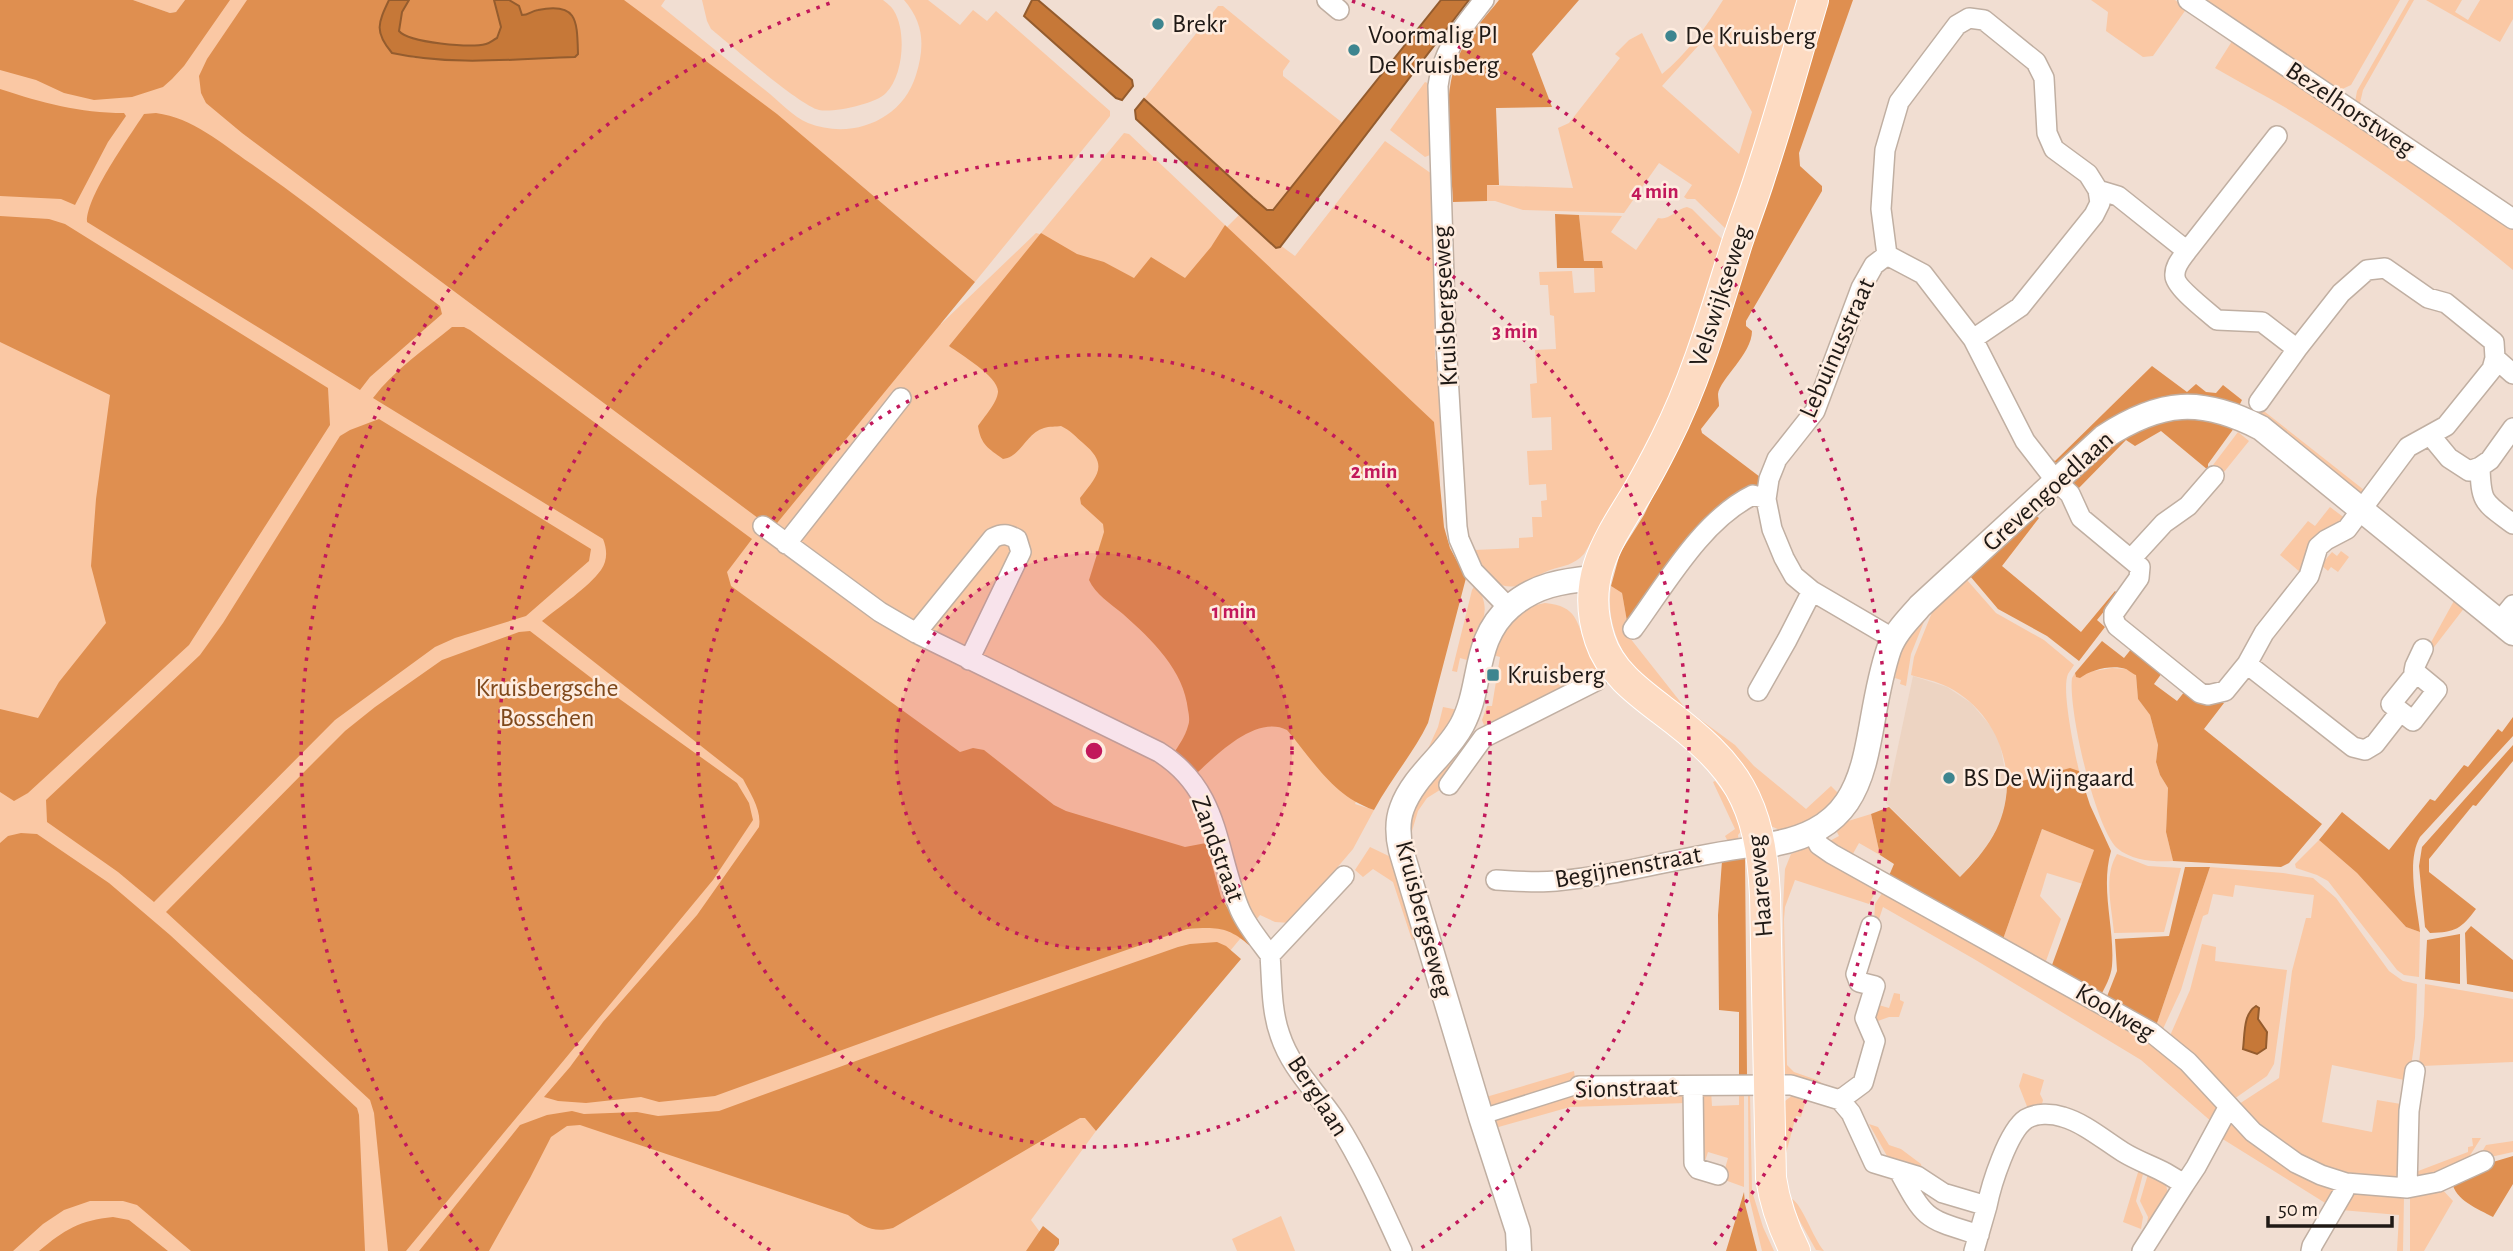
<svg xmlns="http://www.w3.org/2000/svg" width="2513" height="1251" font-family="'Alegreya Sans',sans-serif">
	<rect width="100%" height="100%" fill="#f1ded2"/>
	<path fill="#edd4c2" d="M1913,676L1947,687L1971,703L1994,730L2000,744L2007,781L2005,808L2001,821L1985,849L1960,877L1886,803Z"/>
	<path fill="#fac8a4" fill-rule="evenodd" d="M0,0L164,32L188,0H665L661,6C695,34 730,62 765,90C778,100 793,117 808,123C851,140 902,121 916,75C925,46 924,23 904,0H928L960,25L973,10L987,21L996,11L1110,111V116L975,282L856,181L847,222L941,324L1036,233L1043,235L1041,233L1124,133L1129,134L1225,225L1223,231L1239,215L1295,256L1385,141L1432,174L1435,359L1440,364V557L1355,804L1374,810L1353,849L1290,923L1275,922L1260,915L1088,1121L1096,1131L1031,1220L1054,1251H0Z
		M133,0H185L176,12L170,13Z
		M702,0H883C887,3 892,7 894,11C907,32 903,76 886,93C876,104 833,113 819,110C799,105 731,45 711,29L707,21Z
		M1723,0H1804L1729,232L1695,199H1687L1684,197L1692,185L1659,163L1624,213L1523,210L1495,201H1487L1486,185L1573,188L1558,128L1569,123L1620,58L1615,54L1629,40L1642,33L1662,74C1686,55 1707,26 1723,0ZM1707,36L1752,112L1739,154L1662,86Z
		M2091,0H2175L2187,8L2153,56L2143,57L2106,31L2108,12Z
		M2199,0H2400L2351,85L2336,92Z
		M2409,0H2414L2363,90L2360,103L2513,207V212L2355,102L2357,91Z
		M2426,0H2462L2455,12L2468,20L2480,0H2513V19L2500,42Z
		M1218,6H1223L1290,61L1283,71V76L1344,124L1273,210H1267L1144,99Z
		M2234,38L2513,228V270C2448,216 2380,167 2309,122C2278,102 2246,86 2215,68Z
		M1425,82L1430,84V155L1425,157L1390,130Z
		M1687,207L1692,209L1724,241L1680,390L1584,554C1574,565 1563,566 1550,570C1539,574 1530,581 1520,585C1493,594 1478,563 1469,543L1475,550L1519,548V538L1533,537L1532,517H1542L1541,501L1547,500L1546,484L1529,485L1527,451L1552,450L1551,417L1532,418L1530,384L1537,383L1535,350L1556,349L1554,316L1550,315L1548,285H1540L1539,272L1572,271L1574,293L1595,292L1594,268H1603L1602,262L1584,261L1579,215L1622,216L1611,232L1636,250L1658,218C1669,221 1676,209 1687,207Z
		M2260,408L2364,490L2358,494L2254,416Z
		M2238,432L2249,441L2220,477L2213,465Z
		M2330,507L2346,519L2300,572L2280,555L2308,521L2315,526Z
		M2341,551L2349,557L2338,572L2331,567L2328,571L2321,565L2332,552L2337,556Z
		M1967,580L1996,613L2044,640L2074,665C2072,668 2070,671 2068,674C2061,690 2075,752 2079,771C2054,764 2032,783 2007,785C2007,744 1985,706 1948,687C1936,681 1924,679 1911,675L1914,657L1933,610Z
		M1475,585C1497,611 1476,632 1467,660L1460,658L1457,672L1452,671L1472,590Z
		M1611,586L1622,593L1630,638L1686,709L1735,745L1754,766L1806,809L1831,786L1842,797L1817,821L1780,830L1768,825L1628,660C1614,637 1607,613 1611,586Z
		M2455,599L2465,607L2418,668V666Z
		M1545,603C1578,606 1576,622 1587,647C1592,659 1599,671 1607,682L1601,685L1584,676L1554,691L1552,698L1487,733L1482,720L1487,706H1492L1500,657L1493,655C1501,631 1517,607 1545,603Z
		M1929,609L1911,654L1906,686L1900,684L1901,680L1895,678L1896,673L1893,672L1900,648Z
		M2112,668L2127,669L2136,675L2138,699L2150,715L2158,745L2156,762L2160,775L2168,788L2166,832L2173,861C2155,862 2132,861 2117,848C2095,827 2068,709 2072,678L2075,673L2076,677L2088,672Z
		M1443,707L1458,710L1452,722L1426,753L1438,727Z
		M1459,750L1464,756L1443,788L1427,798L1418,811L1412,831V847C1400,807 1435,778 1459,750Z
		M1715,781L1726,795L1742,830L1738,835L1739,842L1730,845L1725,836L1735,829L1713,782Z
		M1871,814L1880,855L1859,843L1850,859L1824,844L1839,836L1836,830L1845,822Z
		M2042,829L2094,850L2083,884L2047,873L2040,896L2061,919L2046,961L2040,963L2002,942Z
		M2319,840L2357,873L2406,927L2420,932L2419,977L2404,975L2397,970L2328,881L2317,875L2296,868L2295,864Z
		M1814,845L1877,889L1869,904L1795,880L1785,907L1784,919L1787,1065L1794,1072L1817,1080L1828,1087L1833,1089L1844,1086V1088L1834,1091L1785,1075L1783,907L1785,869L1791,854Z
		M1370,847L1395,859L1418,938L1412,940L1393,882L1373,869L1363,877L1355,870Z
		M2117,854L2148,866L2181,868L2164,932L2114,933C2112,908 2103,877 2117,854Z
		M2210,867L2283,873L2313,878L2336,898L2389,971L2403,981L2417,984L2415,1038L2409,1081L2332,1065L2322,1122L2372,1132L2377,1100L2407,1105L2404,1180H2354L2275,1144L2239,1104L2279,1078L2292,971L2306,918H2311L2314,895L2235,885L2233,897L2213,894L2208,914L2203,916L2181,990L2162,1031L2155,1029Z
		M1884,890L2155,1039L2221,1104L2213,1123L2141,1060L1974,959L1883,907L1877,925L1874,923L1875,904Z
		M2202,944L2216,947L2215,961L2287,970L2274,1064L2267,1076L2234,1099L2169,1038L2190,990Z
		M2425,984L2513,999V1062L2422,1066L2419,1063L2424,1015Z
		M1894,993L1900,994V1000L1904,1002L1899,1017H1889L1875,1022V1004L1889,1008Z
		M1574,1071L1575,1078H1583L1490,1109L1486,1097Z
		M2023,1073L2044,1080L2040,1094L2043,1100L2041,1108L2028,1109L2019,1086Z
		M1739,1089H1744V1187L1722,1179L1728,1158L1708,1152L1704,1164L1700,1162L1701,1096L1711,1090L1712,1106L1739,1105Z
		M1577,1092L1681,1093L1686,1103L1570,1107L1495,1128L1492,1120Z
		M1748,1094H1750L1752,1191L1763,1227L1774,1251H1762L1749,1197Z
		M1793,1095L1806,1100L1801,1117L1796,1116L1785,1157V1101Z
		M2230,1118L2339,1184L2330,1206L2221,1138Z
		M1869,1124L1878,1127L1889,1145L1901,1149L1921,1164L1922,1169L1887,1156Z
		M2472,1138H2481L2464,1165L2419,1183L2413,1173L2468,1152V1147L2473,1146Z
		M2513,1141V1152L2477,1160L2486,1145Z
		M2139,1169L2143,1174L2136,1201L2143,1217L2141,1229L2123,1222Z
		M2148,1174L2165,1180L2168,1194L2146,1230L2148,1217L2140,1201Z
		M2440,1187L2453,1201L2424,1251H2410V1197Z
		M2351,1191L2404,1196L2403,1251H2397L2399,1215L2341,1210Z
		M1792,1199C1802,1204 1813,1238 1824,1251L1816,1250L1798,1218Z
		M1281,1216L1295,1251H1237L1232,1239Z"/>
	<path fill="#df8f50" d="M0,0H133L170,13L176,12L185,0H230L184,66L172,79L163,87L132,97L94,100L64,93L36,80L0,70Z
		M247,0H389C378,23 374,32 392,53L416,58L493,61L505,59L527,15H521L519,6L509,0H624L777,114L975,282L773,528L770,527L242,133L206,103L201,93L199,76L207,59Z
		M409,0H494L501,27L497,38C493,40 490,43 487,44C471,48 409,43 399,31L402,12Z
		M1499,0H1579L1532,54L1552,107L1496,108L1499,185H1487V201L1453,202C1451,153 1438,92 1463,47C1473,30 1487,15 1499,0Z
		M1822,0H1853L1799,153L1800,166L1822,186V191L1746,321V326L1752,331C1752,354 1720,379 1718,394C1718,398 1719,402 1719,406L1701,429L1702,433L1764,480L1765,485L1732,495L1697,531L1628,627L1622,593L1611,586L1620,553L1644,515L1673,455Z
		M0,89C43,103 79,113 124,113L126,116L108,142L75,205L61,199L0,196Z
		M156,113C193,118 221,143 250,163C315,208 377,259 440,306L442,314L370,377L360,390L87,222C86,197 129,137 144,114Z
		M1555,214L1579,215L1584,261H1602L1603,268H1557Z
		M0,216L49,219L65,224L328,388L330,425L189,645L28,793L14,801L0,792V709L38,718L59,682L106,623L91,566L96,499L110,395L0,342Z
		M1225,225L1434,422L1444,527L1450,548L1466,578L1428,723C1413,754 1390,780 1374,810C1333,796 1314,762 1287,730C1256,714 1215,756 1195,775L1173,754C1179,745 1185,737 1188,726C1190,721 1189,715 1188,710C1184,670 1152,640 1123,614C1111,604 1095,594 1089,580L1104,532L1103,524L1081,504L1080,498C1098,475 1109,465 1083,443C1076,437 1070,430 1061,426C1056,427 1049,426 1044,428C1026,433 1021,457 1003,459C988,448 981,445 978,426C984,417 997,403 998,392C999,377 960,354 949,346L1041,233L1077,254L1104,262L1134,278L1151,257L1185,278L1211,247Z
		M452,327H464L470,330L752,539L727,572L731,586L960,752L973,748L984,750L1054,805L1066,811L1185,847L1206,843L1221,897L1250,946C1228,926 1215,927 1187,929L936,1016L715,1096L659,1102L641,1097L586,1103L558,1101L544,1097L570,1067L603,1022L697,915L759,827C762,810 750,793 743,779L542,621C560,606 588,588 601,570C608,560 607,549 603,539L373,398C394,370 425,349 452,327Z
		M2152,366L2187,392L2196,384L2206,392L2216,393L2223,385L2242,400L2238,408L2195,399L2061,464L2049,461L2046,454L2055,461Z
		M2177,413L2237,424L2208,464V470L2161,431L2135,446L2126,440L2076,491L2070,486L2072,477L2110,442Z
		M379,419L591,549L589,561L526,616L455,638L435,647L335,720L154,902L118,872L47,822L46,800L200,655L223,623L340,436L350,430Z
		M2035,515L2039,518L2002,566L2081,632L2115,591L2118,594L2097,620L2105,627L2079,661L2047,636L1998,609L1970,576Z
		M530,631L607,690L737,783L749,803L753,820L713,880L406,1251H388L374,1113L370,1100L166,912L309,767L345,731L375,707L442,660L519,632Z
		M2102,641L2124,658L2132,648L2162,673L2154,684L2177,701L2185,691L2224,703L2204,729L2322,824L2289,863L2281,867L2173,861L2166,832L2168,788L2160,775L2156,762L2158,745L2150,715L2138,699L2136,675C2134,675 2127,669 2126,669C2112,664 2090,670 2080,678L2076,677L2075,673Z
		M2513,717V736L2420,837C2406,861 2417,905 2420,932L2406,927L2357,873L2319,840L2342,812L2389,850L2430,799L2435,801L2464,765L2468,767L2498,729L2502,732Z
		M2513,745V761L2476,806L2473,805L2429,859V872L2476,909C2461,929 2456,932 2430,933L2425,927L2419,866L2422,847Z
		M2070,768L2079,771L2090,805L2111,851C2100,890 2115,927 2112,966C2111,977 2105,987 2100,997L2053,971L2052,965L2094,850L2042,829L2002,942L1888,878L1894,864L1880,855L1871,814L1889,807L1960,877C1987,850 2006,824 2007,785Z
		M21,833L37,834L109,883L170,935L357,1108L359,1115L365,1251H191L137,1205L123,1201H90L64,1210L43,1224L13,1251H0V843L8,836Z
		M1745,856L1747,1076H1739V1012L1719,1010L1718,915L1722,861Z
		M2185,867H2210L2155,1029L2106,999L2117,971L2115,939L2169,936Z
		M2471,926L2513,960V992L2467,984L2465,933Z
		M2460,934V984L2425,979L2427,940Z
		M1217,942L1226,946L1241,959L1096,1131L1085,1118H1080L893,1228C873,1233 863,1227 848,1215L580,1125L567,1126L551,1137L530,1178L489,1251H419L520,1125L547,1115L572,1111L584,1114L637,1112L658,1116L719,1111L941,1030L1178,947L1190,944Z
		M2513,1156V1184L2493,1217C2478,1209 2455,1200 2452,1182L2493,1162Z
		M1744,1192L1745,1204L1757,1251H1726Z
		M113,1217L129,1220L168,1251H39C64,1230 80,1220 113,1217Z
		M1043,1226L1059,1239V1244L1054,1251H1026Z"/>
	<path fill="#c67838" stroke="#945c2e" stroke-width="2" d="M389,0H409L402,12L399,31C409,43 471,48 486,44C490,43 493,40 497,38L501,27L494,0H509L519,6L522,15C529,15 531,11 538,10C578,2 577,21 578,54L575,57C514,59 452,66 392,53C374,32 378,23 389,0Z
		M1032,0H1038L1132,80L1133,86L1122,100L1116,98L1024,16Z
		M1441,0H1469L1280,247L1276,248L1136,119L1135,110L1144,99L1253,198L1267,210H1273Z
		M2256,1006L2259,1008L2258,1019L2267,1032L2266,1048L2257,1054L2243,1049C2245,1034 2243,1014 2256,1006Z"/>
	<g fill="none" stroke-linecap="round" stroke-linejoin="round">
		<g stroke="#c0afa2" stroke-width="17">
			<path id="pedestrian" d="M1481,1117L1579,1086"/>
		</g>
		<g stroke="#c0afa2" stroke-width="22">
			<path id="minor" d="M1327,0L1339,10
				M1484,0C1463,27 1442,50 1438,86L1446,342L1457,527L1459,539L1473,571L1509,608
				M2188,0L2513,219
				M2187,251L2277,136
				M1887,255L1874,265L1861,288L1815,411L1777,459L1769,479L1766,499L1772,529L1784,558L1794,576L1812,591L1894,639
				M1973,339L2020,307L2094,215L2100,203L2098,190
				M2297,349L2341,293L2367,270L2385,268L2428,298L2446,303L2494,342L2495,358L2513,374
				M2259,402L2297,349L2262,322L2217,320C2208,312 2175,287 2175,276C2174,266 2182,258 2187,251L2118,196L2098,190L2088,174L2054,149L2047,133L2044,78L2036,62L1984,20L1969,18L1957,25L1899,102L1885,150L1881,209L1887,255L1923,274L1973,339L2025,441L2056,481L2070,494L2081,518L2140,567L2139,578L2114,613V620L2117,626L2200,693L2208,695L2225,691L2247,664L2264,633L2309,576L2318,547L2326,540L2347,529L2408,447L2446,426L2492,369L2495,358
				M2513,428L2490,460L2480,467C2481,504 2484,502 2513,524
				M2430,435L2449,458L2469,471L2480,467
				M763,526L880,612L916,633L1159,752C1221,791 1215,850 1240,910C1247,926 1259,940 1270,955
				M786,544L901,398
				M2131,559L2164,523L2188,506L2214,476
				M2500,621L2513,605
				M1633,629C1666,584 1702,520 1753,495L1766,499
				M916,633L993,538C1003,533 1007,534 1017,539L1021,552L969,660
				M2247,664L2353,747L2365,750L2375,744L2400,712
				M2416,673L2391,704L2413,721L2437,690L2414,671L2415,666L2423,649
				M1758,691L1787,640L1812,591
				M1449,785L1483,738L1596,681
				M1813,833L1819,845L1832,854L2151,1032L2188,1062L2253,1132L2296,1163L2321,1175L2346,1183L2407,1188L2438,1182L2484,1161
				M1344,876L1270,955C1272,981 1271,1010 1280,1035C1291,1069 1317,1092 1336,1121C1362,1162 1382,1207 1402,1251
				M1496,880C1516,881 1536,883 1556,881C1625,875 1691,854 1760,846
				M1579,1086L1791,1085L1840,1100L1851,1113L1874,1163L1917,1176L1943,1193L1987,1206L1974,1251
				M1693,1086L1694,1163L1698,1169L1718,1175
				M1840,1100L1863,1083L1875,1041L1865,1018L1875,986L1859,982L1856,974L1871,926
				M1899,1171C1926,1221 1925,1218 1979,1235
				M2184,1185L2196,1167L2229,1106
				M2407,1188L2409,1111L2415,1071
				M1987,1206C1991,1185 2008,1131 2026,1119C2036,1113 2051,1113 2063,1117C2084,1123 2104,1140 2123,1152C2144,1165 2163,1168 2184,1185L2142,1251
				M2311,1251L2312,1246L2344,1191L2346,1183"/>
		</g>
		<g stroke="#c0afa2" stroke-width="27">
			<path id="tertiary" d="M1760,846C1885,831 1858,740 1889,649C1895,632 1909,619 1920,606L2104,437C2161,400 2201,397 2261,428L2513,633
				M1519,1251L1518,1231L1481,1117L1401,850C1398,837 1397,821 1402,808C1414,775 1446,755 1462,725C1483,686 1472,640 1510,607C1535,585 1562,581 1594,578"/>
		</g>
		<g stroke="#fff" stroke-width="32">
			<path id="primary" d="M1795,1251C1783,1227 1775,1205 1771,1178L1765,895C1760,800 1737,766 1662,710C1637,691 1610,671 1600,640C1580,580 1607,542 1637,493C1647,476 1656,459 1665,441C1697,378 1716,310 1737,243C1745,219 1754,196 1761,173C1780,116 1796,57 1813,0"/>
		</g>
		<use href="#pedestrian" stroke="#fff" stroke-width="14"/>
		<use href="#minor" stroke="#fff" stroke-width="19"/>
		<use href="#tertiary" stroke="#fff" stroke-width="24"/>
		<use href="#primary" stroke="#fddbc2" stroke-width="30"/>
	</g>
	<circle cx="1094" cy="751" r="198" fill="#c2185b" fill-opacity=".12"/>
	<g fill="none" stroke="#c2185b" stroke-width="3.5" stroke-dasharray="3.5 7">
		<circle cx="1094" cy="751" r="198"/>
		<circle cx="1094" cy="751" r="396"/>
		<path d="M770 1250A595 595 0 1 1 1418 1250"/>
		<path d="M478 1250A793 793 0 0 1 836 1M1352 1A793 793 0 0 1 1710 1250"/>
	</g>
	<g fill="#3e858f" stroke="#feecdf" stroke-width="2.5">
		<circle cx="1158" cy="24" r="7"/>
		<circle cx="1671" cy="36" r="7"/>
		<circle cx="1354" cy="50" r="7"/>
		<rect x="1486" y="668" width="14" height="14" rx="3.5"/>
		<circle cx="1949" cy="778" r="7"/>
	</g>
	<g text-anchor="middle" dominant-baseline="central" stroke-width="5" stroke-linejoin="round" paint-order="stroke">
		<g font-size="26" fill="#1f1915" stroke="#feecdf" text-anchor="start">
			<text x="1172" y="24">Brekr</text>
			<text x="1368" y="35">Voormalig PI<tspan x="1368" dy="30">De Kruisberg</tspan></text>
			<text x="1685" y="36">De Kruisberg</text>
			<text x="1507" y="675">Kruisberg</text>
			<text x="1963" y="778">BS De Wijngaard</text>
		</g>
		<g font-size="26" fill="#1f1915" stroke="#feecdf">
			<text transform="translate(2350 109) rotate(34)">Bezelhorstweg</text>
			<text transform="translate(1720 296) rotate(-72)">Velswijkseweg</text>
			<text transform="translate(1445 306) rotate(-93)">Kruisbergseweg</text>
			<text transform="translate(1837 348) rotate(-66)">Lebuinusstraat</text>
			<text transform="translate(2048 491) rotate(-42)">Grevengoedlaan</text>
			<text transform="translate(1218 849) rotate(70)">Zandstraat</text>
			<text transform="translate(1628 867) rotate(-10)">Begijnenstraat</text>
			<text transform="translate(1760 886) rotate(-95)">Haareweg</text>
			<text transform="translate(1424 919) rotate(75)">Kruisbergseweg</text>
			<text transform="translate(2115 1012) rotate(31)">Koolweg</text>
			<text transform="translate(1626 1088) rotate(-2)">Sionstraat</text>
			<text transform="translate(1318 1096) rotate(57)">Berglaan</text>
		</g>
		<g font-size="26" fill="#7e481b" stroke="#feecdf">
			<text x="547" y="688">Kruisbergsche<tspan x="547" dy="30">Bosschen</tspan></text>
		</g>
	</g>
	<circle cx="1094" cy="751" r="10" fill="#c2185b" stroke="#feecdf" stroke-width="3.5"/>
	<g font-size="21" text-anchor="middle" font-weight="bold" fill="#c2185b" stroke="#feecdf" stroke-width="5" stroke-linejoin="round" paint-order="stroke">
		<text x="1655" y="198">4 min</text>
		<text x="1515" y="338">3 min</text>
		<text x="1374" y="478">2 min</text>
		<text x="1234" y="618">1 min</text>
	</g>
	<path d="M2268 1216v10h124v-10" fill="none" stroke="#1f1915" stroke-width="3.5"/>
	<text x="2278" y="1216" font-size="21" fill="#1f1915" stroke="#feecdf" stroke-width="5" paint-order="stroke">50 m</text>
</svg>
